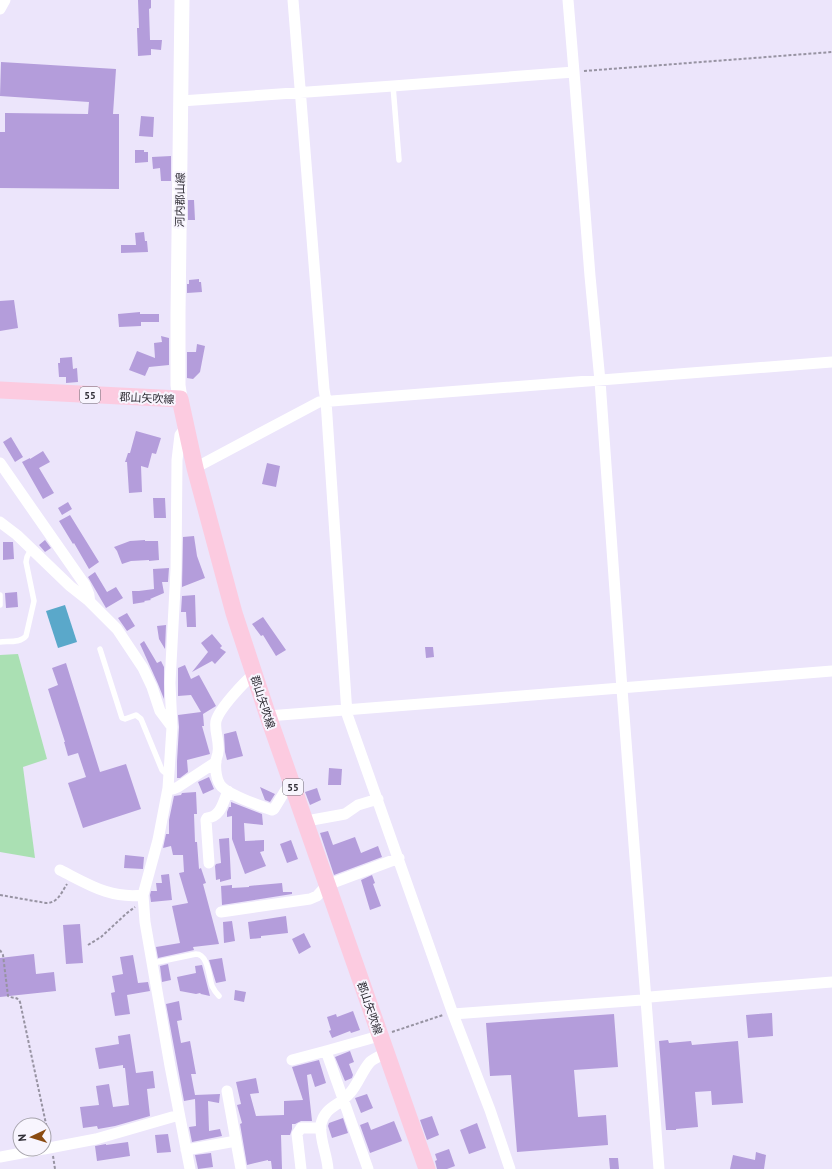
<svg xmlns="http://www.w3.org/2000/svg" width="832" height="1169" font-family="'PT Sans','Noto Sans JP',sans-serif">
	<rect width="100%" height="100%" fill="#ece5fb"/>
	<path fill="#aae0b3" d="M18,654L47,759L23,767L35,858L0,852V655Z"/>
	<path fill="#5aa8ca" d="M65,605L77,642L58,648L46,611Z"/>
	<path fill="#b49ddb" d="M138,0H151V8L149,9L150,40H162L161,50L151,49V55L138,56L137,28H139Z
		M1,62L116,69L113,114H119V189L0,188V132H5V113L88,114L89,102L0,96Z
		M141,116L154,117L153,137L139,136Z
		M135,150H144V152H148V162L135,163Z
		M171,156V181H161L160,168L153,169L152,157Z
		M188,200H194L195,220H188Z
		M144,232L145,241H147L148,252L121,253V245H136L135,233Z
		M199,279V282H201L202,292L187,293V284H189V280Z
		M14,300L18,328L0,331V301Z
		M140,312V314H159V322H141V326L119,327L118,314Z
		M161,336L169,338V365L149,367L145,376L129,370L137,351L155,358L154,343L162,342Z
		M197,344L205,346L200,372L193,379L187,378V352H196Z
		M72,357L73,369L77,368L78,382L66,383V377H59L58,363H60V358Z
		M136,431L161,438L156,454L152,453L148,468L141,466L142,492L129,493L127,462H125L128,453H130Z
		M11,437L23,457L15,462L3,442Z
		M43,451L50,462L39,468L54,493L43,499L22,462L30,458V459Z
		M267,463L280,466L276,487L262,484Z
		M153,498H165L166,518H154Z
		M68,502L72,509L62,515L58,508Z
		M70,515L99,562L89,569L74,543L73,544L59,521Z
		M194,536L197,556L205,578L182,587L183,537Z
		M45,540L51,548L45,552L39,545Z
		M145,540V541H158L159,560L149,561V560L131,561L122,564L117,551L114,547L130,541Z
		M3,542H13L14,559L3,560Z
		M169,568L168,582H162L164,593L150,599L151,600L144,601L145,602L133,604L132,591H139L154,589L153,569Z
		M95,572L107,592L116,587L123,598L106,608L88,577Z
		M17,592L18,607L6,608L5,593Z
		M195,595L196,627H187L186,612H181L182,596Z
		M127,613L135,626L127,631L118,618Z
		M263,617L286,650L276,656L263,635L261,636L252,624Z
		M166,625L165,649L159,639L157,626Z
		M212,634L222,646L220,648L226,652L215,664L212,661L192,672L208,652L201,643Z
		M144,641L157,663L161,661L164,667V699L158,684L140,644Z
		M425,647H433L434,657L426,658Z
		M66,663L100,772L126,764L141,809L83,828L68,783L86,777L78,753L68,756L64,742H65L48,689L58,685L52,668Z
		M185,665L191,679L199,675L216,706L203,714L204,726H202L210,754L187,760L188,772L180,778H177V761L179,727L178,715L201,712L191,695L178,696V668Z
		M236,731L243,756L227,760L225,752L224,734Z
		M329,768L342,769L341,785H328Z
		M209,777L214,789L203,794L198,782Z
		M260,787L275,794L270,802L265,800Z
		M317,788L321,800L310,805L305,792Z
		M196,792L197,814H194L195,842H197L199,869L201,868L206,883L203,884L219,944L193,947L194,950L158,958L156,947L180,943L172,906L188,903L179,873L184,872L183,855H173L171,846L163,848L166,834H169V820L174,796L181,795L182,793Z
		M231,802L262,814L263,825L244,823L245,841L264,840V851L260,852L266,866L245,874L232,839V816L227,817V812L229,807H231Z
		M328,831L333,845L355,837L361,853L378,846L382,857L334,875L320,833Z
		M229,838L231,879L220,882V879L216,880L215,866L216,864L221,863L219,839Z
		M291,840L298,859L287,863L280,844Z
		M125,855L144,857L143,869L124,868Z
		M169,874L172,900L151,902L150,895L151,891H157L156,883H162L161,875Z
		M372,875L375,883L373,884L381,906L370,910L361,880Z
		M282,883L283,892H292V894L222,905L221,886L232,885V888L249,887V886Z
		M286,916L288,933L261,936V938L250,939L248,922Z
		M232,921L235,941L224,943L223,922Z
		M80,924L83,963L66,964L63,925Z
		M304,933L311,947L299,954L292,939Z
		M34,954L36,974L54,972L56,991L0,997V958Z
		M133,955L138,983L148,982L150,991L127,995L130,1014L115,1016L111,993L115,992L112,976L123,974L120,957Z
		M222,958L226,981L216,983L209,960Z
		M168,964L171,980L162,982L160,966Z
		M202,965L210,996L201,994L200,993L196,994L180,991L177,977L196,973L195,966Z
		M235,990L246,992L244,1002L234,1000Z
		M179,1001L182,1020L177,1021L181,1043L190,1041L196,1074H191L195,1095L220,1094L219,1103L208,1101L209,1131L220,1129L222,1136L192,1142L189,1127L196,1126L195,1099L184,1101L166,1004Z
		M353,1011L360,1030L351,1033L350,1031L332,1038L329,1031L331,1030L327,1017L336,1014L337,1017Z
		M772,1013L773,1036L748,1038L746,1015Z
		M614,1014L618,1067L574,1070L578,1117L606,1115L608,1145L517,1152L511,1075L490,1076L486,1023Z
		M130,1034L136,1073L153,1071L155,1088L147,1089L150,1116L115,1126L98,1129L97,1126L83,1128L80,1107L99,1105L96,1086L109,1084L113,1107L129,1105L125,1068H123V1065L99,1069L95,1048L119,1044L118,1036Z
		M668,1040L669,1043L691,1041L692,1045L738,1041L743,1103L712,1105L711,1091L695,1092L698,1127L676,1129V1130H666L659,1041Z
		M350,1051L354,1062L349,1064L353,1075L352,1078L345,1081L335,1057Z
		M319,1060L326,1083L315,1087L311,1074L307,1075L312,1121H301L295,1124H292V1129L290,1135H281L282,1169H272L271,1161H268V1160L247,1165L240,1124L242,1123L237,1105L241,1104L236,1082L256,1078L259,1093L250,1094L256,1116L284,1115V1101L303,1100L292,1067Z
		M367,1094L373,1108L361,1113L355,1098Z
		M432,1116L439,1135L427,1140L420,1120Z
		M343,1118L348,1133L332,1138L328,1126L329,1123Z
		M394,1121L402,1141L370,1153L360,1125L368,1122L371,1130Z
		M477,1123L486,1148L469,1154L460,1130Z
		M168,1134L171,1152L157,1153L155,1135Z
		M128,1142L130,1156L97,1161L95,1146L106,1144V1145Z
		M449,1149L455,1166L447,1169H437L435,1161L437,1160L435,1154Z
		M756,1152L766,1155L764,1169H730L733,1155L755,1160Z
		M211,1153L213,1167L198,1169L195,1155Z
		M609,1158H618L619,1169H610Z"/>
	<g fill="none" stroke-linecap="round" stroke-linejoin="round">
		<path stroke="#9793a2" stroke-width="2" stroke-dasharray="3 2" stroke-linecap="butt" d="M584,71L832,52
			M0,895L46,903C58,903 61,893 67,884
			M88,945L101,937L127,913L135,907
			M0,950L3,955L8,996C13,999 17,996 20,1002L49,1138
			M392,1032L443,1015
			M53,1156L55,1169"/>
		<path stroke="#fff" stroke-width="5.5" d="M393,86L399,160
			M0,595V605
			M0,642C8,641 21,643 26,636L34,601L26,562L27,557L31,549
			M100,649L122,718L125,719L136,715L141,719L162,770L164,772L169,775
			M153,963L196,954C208,954 209,977 212,986C214,990 216,993 219,996"/>
		<path stroke="#fff" stroke-width="11" d="M293,0L324,389L326,401L347,714L453,1014L490,1110L510,1169
			M568,0L574,72L590,276L600,381L622,689L659,1169
			M0,9L5,0
			M181,101L393,86L574,72
			M186,427L180,435L177,460L176,569L170,683L172,727L168,788L158,840L143,895L145,922L170,1066L190,1169
			M0,463L85,585C87,591 91,595 89,601
			M195,468L319,402L832,362
			M0,522L17,535L70,586L89,601L117,629L143,668L152,687L160,711L172,727
			M254,674C244,682 219,709 216,721C214,731 220,742 218,752C218,755 216,758 216,761C215,768 216,781 222,787C233,797 258,805 272,810L274,809L285,791L292,786
			M268,716C456,701 644,687 832,671
			M168,788L173,789L178,787L216,762
			M305,823L312,820L345,814L358,805L378,799
			M209,863L206,820L207,818C221,817 223,802 228,791
			M60,870C88,884 110,899 143,895
			M221,912L310,899L317,896L327,885L399,858
			M453,1014L642,1000L650,997L832,982
			M326,1051L368,1169
			M292,1060L326,1051L379,1036
			M227,1091L241,1169
			M44,1149L96,1139L179,1115
			M186,1150L236,1141
			M0,1157L43,1149
			M301,1169L297,1134L301,1128H321
			M328,1169C327,1154 319,1138 321,1124C325,1106 340,1106 350,1093C358,1084 362,1071 370,1062C374,1058 380,1056 386,1053"/>
		<path stroke="#fff" stroke-width="15" d="M180,399L178,385V314L182,0"/>
		<path stroke="#fccbe0" stroke-width="17" d="M0,390L180,399L195,468L234,613L268,716L427,1169"/>
	</g>
	<g text-anchor="middle" dominant-baseline="central" stroke-width="4" stroke-linejoin="round" paint-order="stroke">
		<g fill="#f8f5fe" stroke="#6a6870" stroke-width="1">
			<rect x="80" y="387" width="20" height="16" rx="3"/>
			<rect x="283" y="779" width="20" height="16" rx="3"/>
		</g>
		<g font-size="10" font-weight="bold" fill="#2d2b33">
			<text x="90" y="395">55</text>
			<text x="293" y="787">55</text>
		</g>
		<g font-size="11" fill="#2d2b33" stroke="#f8f5fe">
			<text transform="translate(180 200) rotate(-89)">河内郡山線</text>
			<text transform="translate(147 398) rotate(3)">郡山矢吹線</text>
			<text transform="translate(263 702) rotate(72)">郡山矢吹線</text>
			<text transform="translate(370 1008) rotate(71)">郡山矢吹線</text>
		</g>
	</g>
	<g transform="translate(32 1137) rotate(266)"><circle r="19" fill="#f8f5fe" stroke="#a7a4ad"/>
	<path d="M0-3L7 15L0 10L-7 15Z" fill="#8a4b12"/>
	<text y="-6" font-size="11" font-weight="bold" text-anchor="middle" fill="#2d2b33">N</text>
	</g>
</svg>
